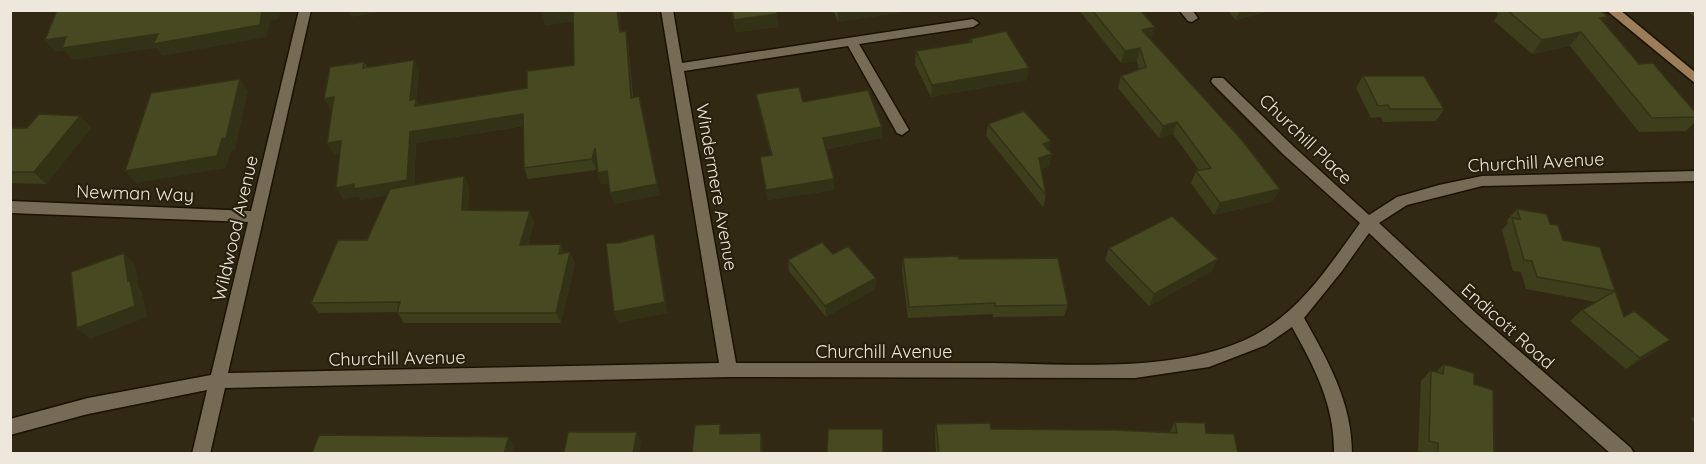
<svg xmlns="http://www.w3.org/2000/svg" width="1706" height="464" font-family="Quicksand,sans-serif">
	<rect width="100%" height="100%" fill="#322915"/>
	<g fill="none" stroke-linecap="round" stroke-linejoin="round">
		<g stroke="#1a1201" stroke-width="3">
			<path id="street" d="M299,10H311L228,373L719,363L661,10H673L682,63L973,19L979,23L973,27L859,44L909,130L902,135L897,133L848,46L684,71L736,363C821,363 906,363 991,363C1072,364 1181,374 1255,335C1301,310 1330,265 1360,223L1284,155L1213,84L1211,81L1213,78H1223L1294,147L1369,215L1397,197L1439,185L1482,176L1696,171V181L1482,186L1407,205L1379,223L1477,314L1631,448L1634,454H1611L1465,324L1369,233L1342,271L1304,318C1328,361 1352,402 1352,454H1334C1335,406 1315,368 1292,327L1266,345L1209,367L1135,378L729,377L225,388L210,454H192L207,390L88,414L10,435V419L88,398L211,375L248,222L10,213V201L251,211Z
				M1179,10H1192L1198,18L1192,22L1188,21Z"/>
		</g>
		<g stroke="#1a1201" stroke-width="3">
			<path id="secondary" d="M1606,10H1620L1696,73V84Z"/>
		</g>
		<use href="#street" fill="#766c56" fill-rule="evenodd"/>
		<use href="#secondary" fill="#9b7d59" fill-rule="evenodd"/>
	</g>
	<path fill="#3d3f1c" d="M542,10H619L621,32L628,42L633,97L660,195L614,204L609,183L601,184L598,173L597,165L596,170L528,179L524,168V126L416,143L414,185L469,187L468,210L534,222L528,245L564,253L570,252L575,263L561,323H404L397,312L319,313L311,303L367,240L387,195L361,200L358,196L343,199L340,153L334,154L327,143L332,109L331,110L324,99L364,62L367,67L414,60L419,71L416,100L419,105L527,88L574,65L573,21L545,25Z
		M731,10H776L778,27L736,32Z
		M833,10H914L838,22Z
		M1079,10H1140L1151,39L1280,189L1273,201L1214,215L1191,183L1196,171L1199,170L1173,134L1159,138L1118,88L1121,76L1139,69L1137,61L1121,63Z
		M1227,10H1273L1236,20Z
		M1497,10H1600L1603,22L1639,64L1695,112V122L1686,131L1639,132L1570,46L1532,54L1494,21L1498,14L1496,12Z
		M1686,10H1695V17Z
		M970,39L1027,80L931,97L915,64L916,51L969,43Z
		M1363,76L1444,109L1436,121L1383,122L1381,117L1371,118L1356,88Z
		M756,94L803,102L882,138L826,149L834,190L768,200L760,157L771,155L758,105Z
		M80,116L91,128L46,184L10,183V128H27Z
		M988,124L1049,150L1052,154L1049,166L1041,169L1046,195L1043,207L986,136Z
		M1517,209L1550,224L1563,240L1600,247L1624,317L1656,351L1626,369L1570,321L1582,310L1596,302L1526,289L1521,272L1513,271L1502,230L1508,223L1507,220Z
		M1109,248L1212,271L1149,306L1105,260Z
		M833,254L876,278L875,289L826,317L789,271L788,260Z
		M903,258L1068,305L1064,316L993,317V314L908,318L902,270Z
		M1444,364L1474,384L1494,453H1427L1418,451L1421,381L1431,370L1436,372Z
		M1695,416V424L1691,419Z
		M1175,422L1206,433L1238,453H936L935,434L936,424L991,429L1169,433Z"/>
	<path fill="#323316" d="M262,10H280L279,19L270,21L267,37L162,56L156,48L73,60L65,51L55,52L45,40L66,37L158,34Z
		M347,10H379V12L351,17Z
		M565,10H573L576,21L545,25L542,13Z
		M617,10L619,11L622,43L620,32Z
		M838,10H914L838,22Z
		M1240,10H1273L1236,20Z
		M777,14L778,27L736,32L734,20Z
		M1608,17L1597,31L1600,18Z
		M1155,27L1151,39L1142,30Z
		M626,31L628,42L633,109L631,98Z
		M1581,32L1570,46L1532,54L1542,40Z
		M1140,48L1137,61L1121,63L1125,51Z
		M414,60L419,71L416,100L421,110L416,107L410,100Z
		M1029,68L1027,80L931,97L932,85Z
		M240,79L248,91L235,150L231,151L226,168L136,183L125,171Z
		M334,97L341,108L331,110L324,99Z
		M642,107L660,195L614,204L610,193Z
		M523,114L528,125L416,143L413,191L361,200L358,196L343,199L336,188L410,132Z
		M80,116L91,128L46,184L34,172Z
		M1177,122L1173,134L1159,138L1163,126Z
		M882,127V138L823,149V138Z
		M341,141L348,152L334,154L327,143Z
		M1051,141L1048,153L1043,144Z
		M595,148L598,159L596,170L592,159Z
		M1052,154L1049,166L1036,170L1039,158Z
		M607,171L611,182L601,184L598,173Z
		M464,176L469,187L468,221L462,210Z
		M834,179V190L768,200L766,190Z
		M1280,189L1273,201L1214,215L1220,203Z
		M530,211L534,222L525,256L520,245Z
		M654,234L657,246L668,313L618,323L614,312Z
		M561,244L565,255L559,254Z
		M570,252L575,263L561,323L556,313Z
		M124,253L135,264L139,288L142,291L147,317L90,339L77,328L128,281Z
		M1218,259L1212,271L1149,306L1154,294Z
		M876,278L875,289L826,317L825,306Z
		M1670,340L1656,351L1626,369L1640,358Z
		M637,432L641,442L639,453H633Z
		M761,433L763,443V453H761Z
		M509,437L515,447L513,453H504Z"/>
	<path fill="#474920" stroke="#323316" stroke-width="1.5" d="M57,10H262L260,25L153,44L158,34L62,48L66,37L45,40Z
		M542,10H565L542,13Z
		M573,10H617L620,32L626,31L631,98L639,96L657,184L610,193L607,171L598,173L595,148L592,159L524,168L523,114L410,132L407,180L354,189V184L336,188L341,141L327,143L334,97L324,99L330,67L364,62L363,68L414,60L410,100L416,99L415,106L527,88V71L574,65Z
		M732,10H776L777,14L734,20Z
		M1092,10H1140L1155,27L1142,30L1241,139L1280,189L1220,203L1196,171L1211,168L1177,122L1163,126L1121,76L1146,67L1140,48L1125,51Z
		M1507,10H1600L1608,17L1600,18L1639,64L1653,63L1695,112V117L1652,118L1581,32L1542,40Z
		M1006,31L1029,68L932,85L916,51L972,42L970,39Z
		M1363,76H1424L1444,109H1390L1388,105L1378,106Z
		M240,79L226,138L222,139L217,156L125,171L151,93Z
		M799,87L803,102L868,90L882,127L823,138L834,179L766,190L760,157L772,155L756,94Z
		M1024,111L1051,141L1043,144L1052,154L1039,158L1046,195L988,124Z
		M39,114L80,116L34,172H10V128H27Z
		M464,176L462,210L530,211L520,245L561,244L559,254L570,252L556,313H397L400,302L311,303L338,240H367L390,189Z
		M1517,209L1547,214L1550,224L1558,225L1563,240L1600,247L1624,317L1634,311L1670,340L1640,358L1582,310L1615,291L1537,277L1532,261L1524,260L1512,218L1520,219Z
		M1172,216L1218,259L1154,294L1109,248Z
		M654,234L665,302L614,312L606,243H618Z
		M822,242L833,254L848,246L876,278L825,306L788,260Z
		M124,253L128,281L130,280L135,306L77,328L71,272Z
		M958,256L959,259L1058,258L1068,305L995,306V303L909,307L903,258Z
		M1444,364L1474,373V384L1493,390L1494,453H1438V443L1429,441L1431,370L1443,374Z
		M1175,422L1205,423L1206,433L1234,434L1238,453H939L936,424L990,423L991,429L1115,430L1177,433Z
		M720,424V434L761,433V453H692L695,425Z
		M828,429H883V453H827Z
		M568,432H637L633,453H564Z
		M319,435L509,437L504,453H312Z"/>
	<g text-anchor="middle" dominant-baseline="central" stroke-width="4.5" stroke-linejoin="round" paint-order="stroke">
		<g font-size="18" fill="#eee8dc" stroke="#28200c">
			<text transform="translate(1306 139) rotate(44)">Churchill Place</text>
			<text transform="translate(1536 162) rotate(-3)">Churchill Avenue</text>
			<text transform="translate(717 187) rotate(80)">Windermere Avenue</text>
			<text transform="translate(135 193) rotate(2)">Newman Way</text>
			<text transform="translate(235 228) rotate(-77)">Wildwood Avenue</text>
			<text transform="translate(1508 326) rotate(42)">Endicott Road</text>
			<text x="884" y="351">Churchill Avenue</text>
			<text transform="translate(397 358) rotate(-1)">Churchill Avenue</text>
		</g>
	</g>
	<rect width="1706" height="464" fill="none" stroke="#eee8dc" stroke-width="24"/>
</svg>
